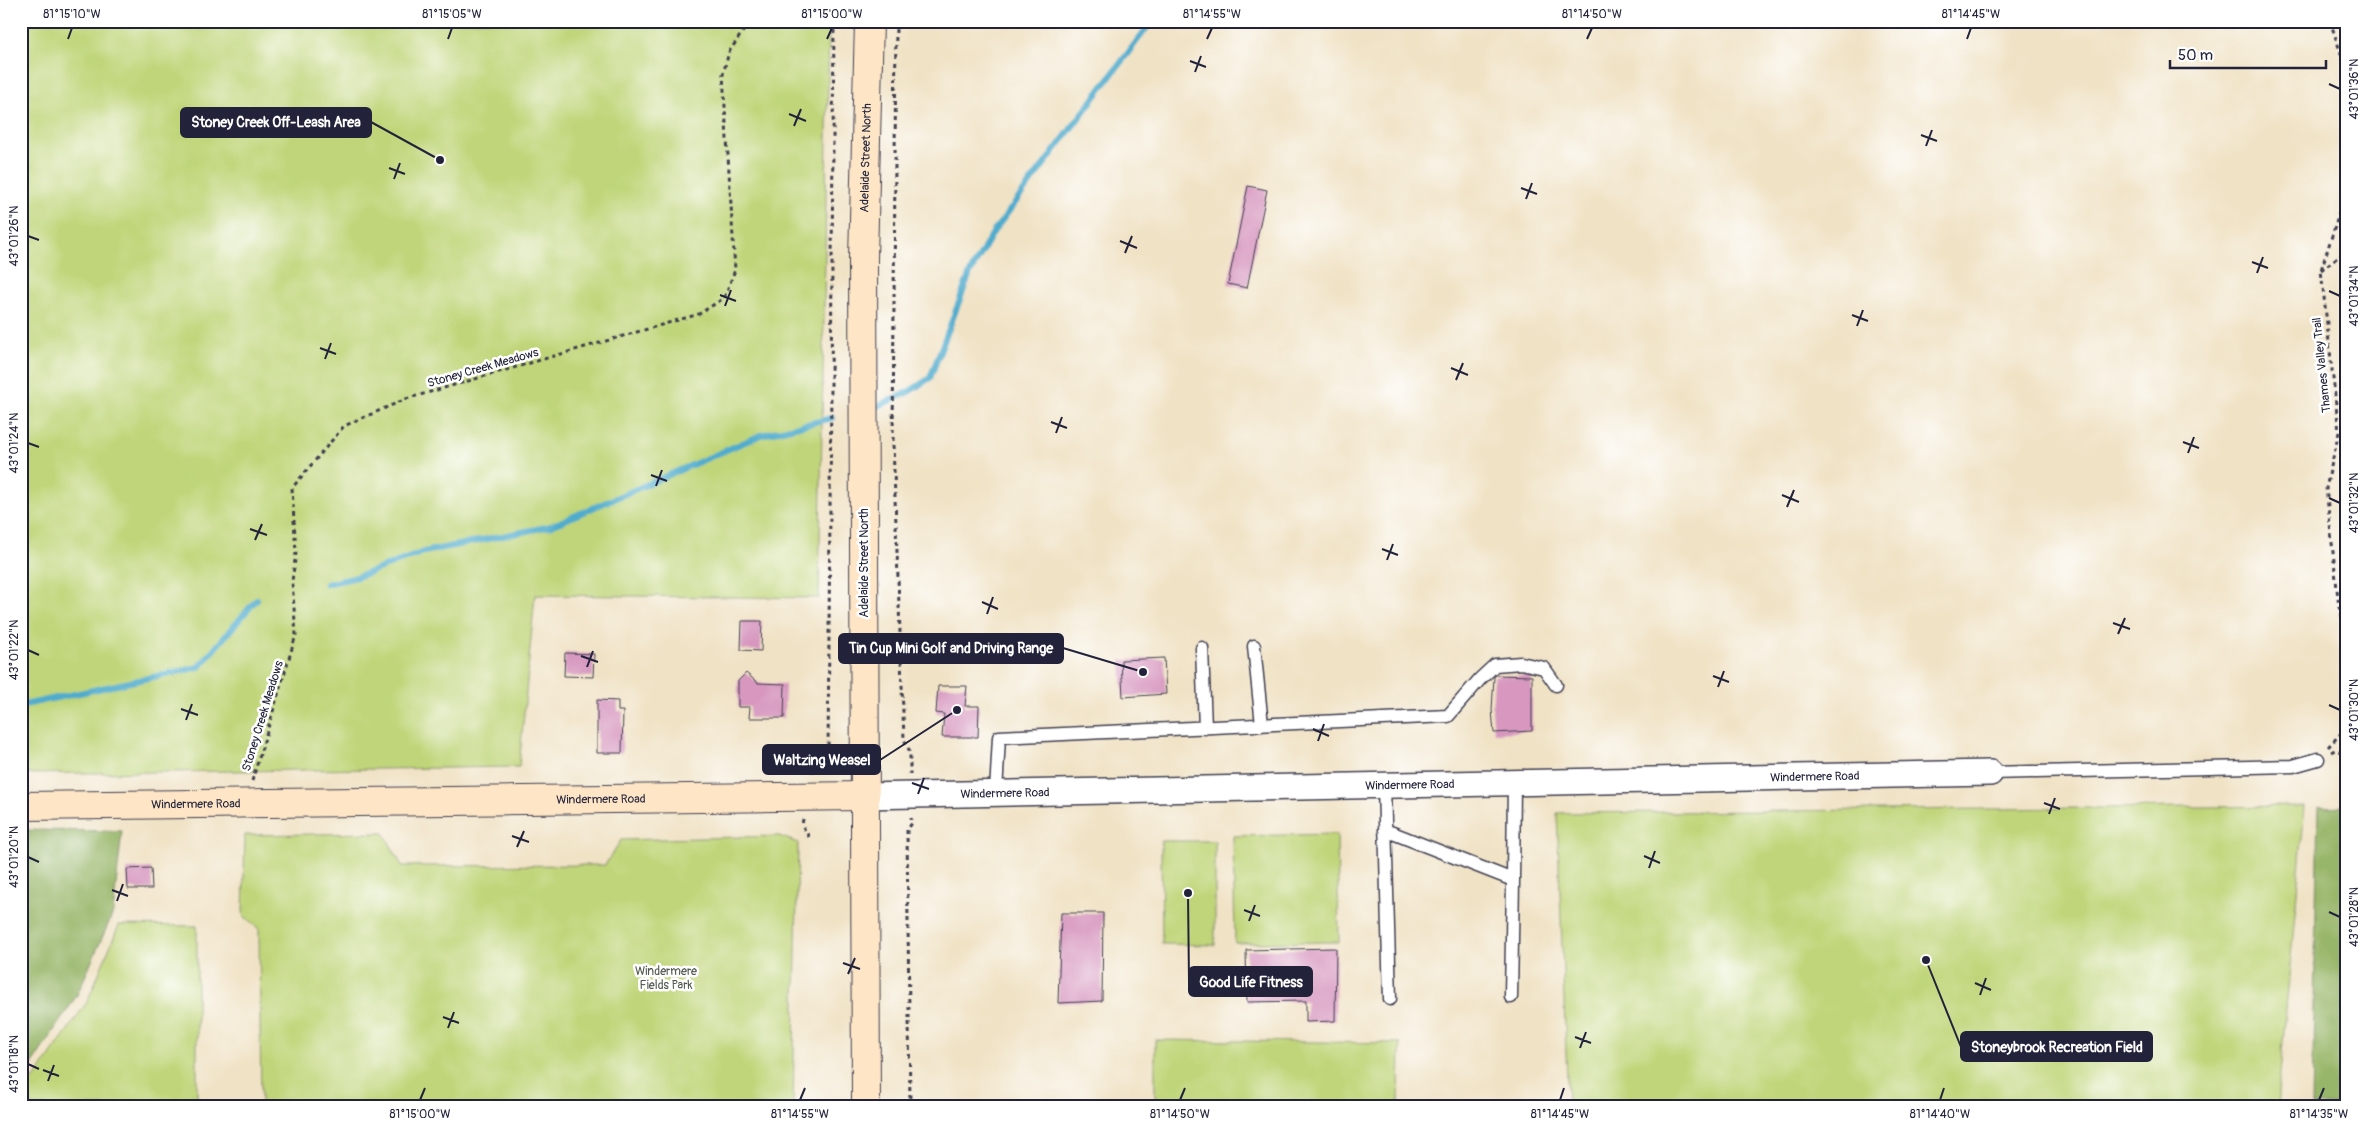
<svg xmlns="http://www.w3.org/2000/svg" width="2368" height="1127" font-family="Pangolin,sans-serif">
	<rect width="100%" height="100%" fill="#fff"/>
	<filter id="ink" filterUnits="userSpaceOnUse"><feTurbulence type="fractalNoise" baseFrequency=".02" numOctaves="2"/><feDisplacementMap in="SourceGraphic" scale="10" xChannelSelector="R" yChannelSelector="G"/><feConvolveMatrix kernelMatrix="1 2 1 2 8 2 1 2 1" color-interpolation-filters="sRGB"/></filter>
	<filter id="wash" filterUnits="userSpaceOnUse"><feTurbulence type="fractalNoise" baseFrequency=".0096" numOctaves="4" result="noise"/><feDisplacementMap in="SourceGraphic" scale="20" xChannelSelector="R" yChannelSelector="G"/><feGaussianBlur stdDeviation="1.12" result="paint"/><feColorMatrix in="noise" values="0 0 0 0 0 0 0 0 0 0 0 0 0 0 0 0 0 1.4 0 .05"/><feComposite in="paint" operator="in"/></filter>
	<g filter="url(#wash)">
		<rect width="100%" height="100%" fill="#f0e2c5"/>
		<path fill="#c0d579" stroke="#717c5a" d="M21,21H829L819,598L535,595L519,767L21,774Z
			M2305,806L2277,1106H1568L1557,813Z
			M384,833L402,866L605,865L621,840L779,836L798,843L793,1106H261L259,929L243,915L245,835Z
			M1337,834L1339,942L1235,943L1233,836Z
			M1161,841H1215V945L1162,944Z
			M119,925L197,926V1106H21V1082L34,1079L87,1002Z
			M1155,1040L1400,1043L1399,1106H1155Z"/>
		<path fill="#98b669" stroke="#5d6c52" d="M2347,806V1106H2312L2318,807Z
			M21,830L122,831L113,913L77,995L27,1072L21,1073Z"/>
		<g fill="none" stroke-linecap="round" stroke-linejoin="round">
			<path stroke="#4faccd" stroke-width="6" d="M870,410L910,391L930,378L970,273L994,231L1152,21
				M326,584L357,577L424,552L551,526L761,435L832,418
				M21,707L24,705L199,667L257,599"/>
		</g>
		<g id="blocks">
			<path fill="#d797bf" d="M1248,186L1267,190L1247,288L1228,284Z
				M742,621H762L761,651L741,650Z
				M565,653L594,654L593,677L564,676Z
				M1164,658L1166,694L1123,697L1121,660Z
				M746,673L758,683L785,684L784,718H749L750,707H738V681Z
				M1496,675L1532,676V731L1494,733L1492,710L1494,677Z
				M938,686H967L965,706H979L978,737H942L944,714L936,713Z
				M597,700L618,701V711H623L622,753H597Z
				M151,868L152,889H128L127,869Z
				M1061,913H1103L1102,1001L1058,1003Z
				M1336,948L1335,1021L1306,1022V1001L1247,1002L1246,950Z"/>
		</g>
	</g>
	<g filter="url(#ink)">
		<use href="#blocks" fill-opacity="0" stroke="#413f50" stroke-width="1"/>
		<g fill="none" stroke-linecap="round" stroke-linejoin="round">
			<g stroke="#413f50" stroke-width="15">
				<path id="lane" d="M1254,646L1262,725
					M1202,648L1205,728
					M1990,773L2293,766L2318,759
					M1384,785L1390,999
					M996,793L999,737L1448,716L1480,679L1495,665L1521,663L1544,668L1556,685
					M1385,830L1513,880L1514,783
					M1511,997L1513,880"/>
			</g>
			<g stroke="#413f50" stroke-width="28">
				<g id="street">
					<path id="s1" d="M865,796L1990,773"/>
				</g>
			</g>
			<g stroke="#413f50" stroke-width="30">
				<g id="secondary">
					<path id="s2" d="M21,806L865,796"/>
					<path id="s3" d="M866,1106L863,259L869,21"/>
				</g>
			</g>
			<path stroke="#413f50" stroke-width="3" stroke-dasharray="4 4" stroke-linecap="butt" d="M896,21L893,444L904,739L910,752V774
				M2330,21L2347,71
				M2347,189L2321,270L2339,432L2326,488L2339,607L2347,631
				M2321,270L2347,250
				M2328,747L2347,727
				M2331,752L2335,750L2347,754
				M812,772L828,753L834,21
				M252,781L296,635L292,581L296,553L292,488L344,426L406,399L699,314L724,298L735,270L723,74L729,52L750,21
				M803,819L802,825L809,837
				M910,1106L907,830L912,823L911,818"/>
			<use href="#lane" stroke="#fff" stroke-width="12"/>
			<use href="#street" stroke="#fff" stroke-width="25"/>
			<use href="#secondary" stroke="#fde5c5" stroke-width="28"/>
		</g>
	</g>
	<path fill="none" stroke="#22223b" stroke-width="2" d="M68,39L72,28M448,39L452,28M827,39L832,28M1207,39L1212,28M1587,39L1592,28M1967,39L1971,28M1190,61L1206,67M1195,72L1201,56M2329,84L2340,89M789,114L806,121M794,126L801,109M1921,135L1937,141M1926,146L1932,130M389,168L405,174M394,179L400,163M1521,188L1537,194M1526,199L1532,183M28,236L39,240M1120,241L1137,248M1125,253L1132,236M2252,262L2268,268M2257,273L2263,257M2329,291L2340,296M720,295L736,301M725,306L731,290M1852,315L1868,321M1857,326L1863,310M320,348L336,354M325,359L331,343M1451,368L1468,375M1456,380L1463,363M1051,422L1067,428M1056,433L1062,417M2183,442L2199,448M28,443L39,447M2188,453L2194,437M651,475L667,481M656,486L662,470M1782,495L1799,502M2329,498L2340,503M1787,507L1794,490M250,529L267,535M255,540L262,524M1382,549L1398,555M1387,560L1393,544M982,602L998,609M987,614L993,597M2113,623L2130,629M2118,634L2125,618M28,650L39,655M581,656L598,662M587,667L593,651M1713,676L1729,682M1718,687L1724,671M2329,705L2340,710M181,709L198,715M186,720L192,704M1313,729L1329,736M1318,741L1324,724M912,783L929,789M918,794L924,778M2044,803L2060,809M2049,814L2055,798M512,836L529,842M517,847L524,831M1644,856L1660,863M28,857L39,862M1649,868L1655,851M112,890L128,896M117,901L123,884M1244,910L1260,916M2329,912L2340,917M1249,921L1255,905M843,963L860,969M848,974L855,958M1975,983L1991,990M1980,995L1986,978M443,1017L459,1023M448,1028L454,1012M1575,1037L1591,1043M1580,1048L1586,1032M28,1064L39,1069M43,1070L59,1076M48,1081L54,1065M420,1100L425,1088M800,1100L805,1088M1180,1100L1185,1088M1560,1100L1564,1088M1940,1100L1944,1088M2319,1100L2324,1088"/>
	<g text-anchor="middle" dominant-baseline="central" stroke-width="5" stroke-linejoin="round" paint-order="stroke">
		<g font-size="12" fill="#22223b" stroke="#fff">
			<text stroke="none"><textPath href="#s3" startOffset="948">Adelaide Street North</textPath></text>
			<text transform="translate(2322 365) rotate(-96)">Thames Valley Trail</text>
			<text transform="translate(483 368) rotate(-16)">Stoney Creek Meadows</text>
			<text transform="translate(864 563) rotate(-90)">Adelaide Street North</text>
			<text transform="translate(263 716) rotate(-73)">Stoney Creek Meadows</text>
			<text stroke="none"><textPath href="#s1" startOffset="950">Windermere Road</textPath></text>
			<text stroke="none"><textPath href="#s1" startOffset="545">Windermere Road</textPath></text>
			<text stroke="none"><textPath href="#s1" startOffset="140">Windermere Road</textPath></text>
			<text stroke="none"><textPath href="#s2" startOffset="580">Windermere Road</textPath></text>
			<text stroke="none"><textPath href="#s2" startOffset="175">Windermere Road</textPath></text>
		</g>
		<g font-size="12" fill="#51584e" stroke="#fff">
			<text x="666" y="971">Windermere<tspan x="666" dy="14">Fields Park</tspan></text>
		</g>
	</g>
	<path fill="none" stroke="#22223b" stroke-width="2" d="M440 160L371 122M1143 672L1063 648M957 710L880 760M1188 893L1189 982M1926 960L1961 1047"/>
	<g fill="#22223b" stroke="#fff" stroke-width="2">
		<circle cx="440" cy="160" r="5"/>
		<circle cx="1143" cy="672" r="5"/>
		<circle cx="957" cy="710" r="5"/>
		<circle cx="1188" cy="893" r="5"/>
		<circle cx="1926" cy="960" r="5"/>
	</g>
	<g fill="#22223b" stroke="#22223b" stroke-width="2">
		<rect x="181" y="108" width="190" height="29" rx="5"/>
		<rect x="839" y="634" width="224" height="29" rx="5"/>
		<rect x="763" y="745" width="117" height="29" rx="5"/>
		<rect x="1189" y="967" width="123" height="29" rx="5"/>
		<rect x="1961" y="1032" width="191" height="29" rx="5"/>
	</g>
	<g font-size="14" text-anchor="middle" font-weight="bold" fill="#fff">
		<text x="276" y="127">Stoney Creek Off-Leash Area</text>
		<text x="951" y="653">Tin Cup Mini Golf and Driving Range</text>
		<text x="822" y="765">Waltzing Weasel</text>
		<text x="1251" y="987">Good Life Fitness</text>
		<text x="2057" y="1052">Stoneybrook Recreation Field</text>
	</g>
	<rect width="2368" height="1127" fill="none" stroke="#fff" stroke-width="55"/>
	<path d="M2170 60v8h156v-8" fill="none" stroke="#22223b" stroke-width="2.5"/>
	<text x="2178" y="60" font-size="15" fill="#22223b" stroke="#ffffff" stroke-width="4" paint-order="stroke">50 m</text>
	<rect x="28" y="28" width="2312" height="1072" fill="none" stroke="#22223b" stroke-width="2"/>
	<g font-size="12" text-anchor="middle" fill="#22223b">
		<text x="72" y="18">81°15'10"W</text>
		<text x="452" y="18">81°15'05"W</text>
		<text x="832" y="18">81°15'00"W</text>
		<text x="1212" y="18">81°14'55"W</text>
		<text x="1592" y="18">81°14'50"W</text>
		<text x="1971" y="18">81°14'45"W</text>
		<text transform="translate(2354 89) rotate(-90)" y="4">43°01'36"N</text>
		<text transform="translate(14 236) rotate(-90)" y="4">43°01'26"N</text>
		<text transform="translate(2354 296) rotate(-90)" y="4">43°01'34"N</text>
		<text transform="translate(14 443) rotate(-90)" y="4">43°01'24"N</text>
		<text transform="translate(2354 503) rotate(-90)" y="4">43°01'32"N</text>
		<text transform="translate(14 650) rotate(-90)" y="4">43°01'22"N</text>
		<text transform="translate(2354 710) rotate(-90)" y="4">43°01'30"N</text>
		<text transform="translate(14 857) rotate(-90)" y="4">43°01'20"N</text>
		<text transform="translate(2354 917) rotate(-90)" y="4">43°01'28"N</text>
		<text transform="translate(14 1064) rotate(-90)" y="4">43°01'18"N</text>
		<text x="420" y="1118">81°15'00"W</text>
		<text x="800" y="1118">81°14'55"W</text>
		<text x="1180" y="1118">81°14'50"W</text>
		<text x="1560" y="1118">81°14'45"W</text>
		<text x="1940" y="1118">81°14'40"W</text>
		<text x="2319" y="1118">81°14'35"W</text>
	</g>
</svg>
